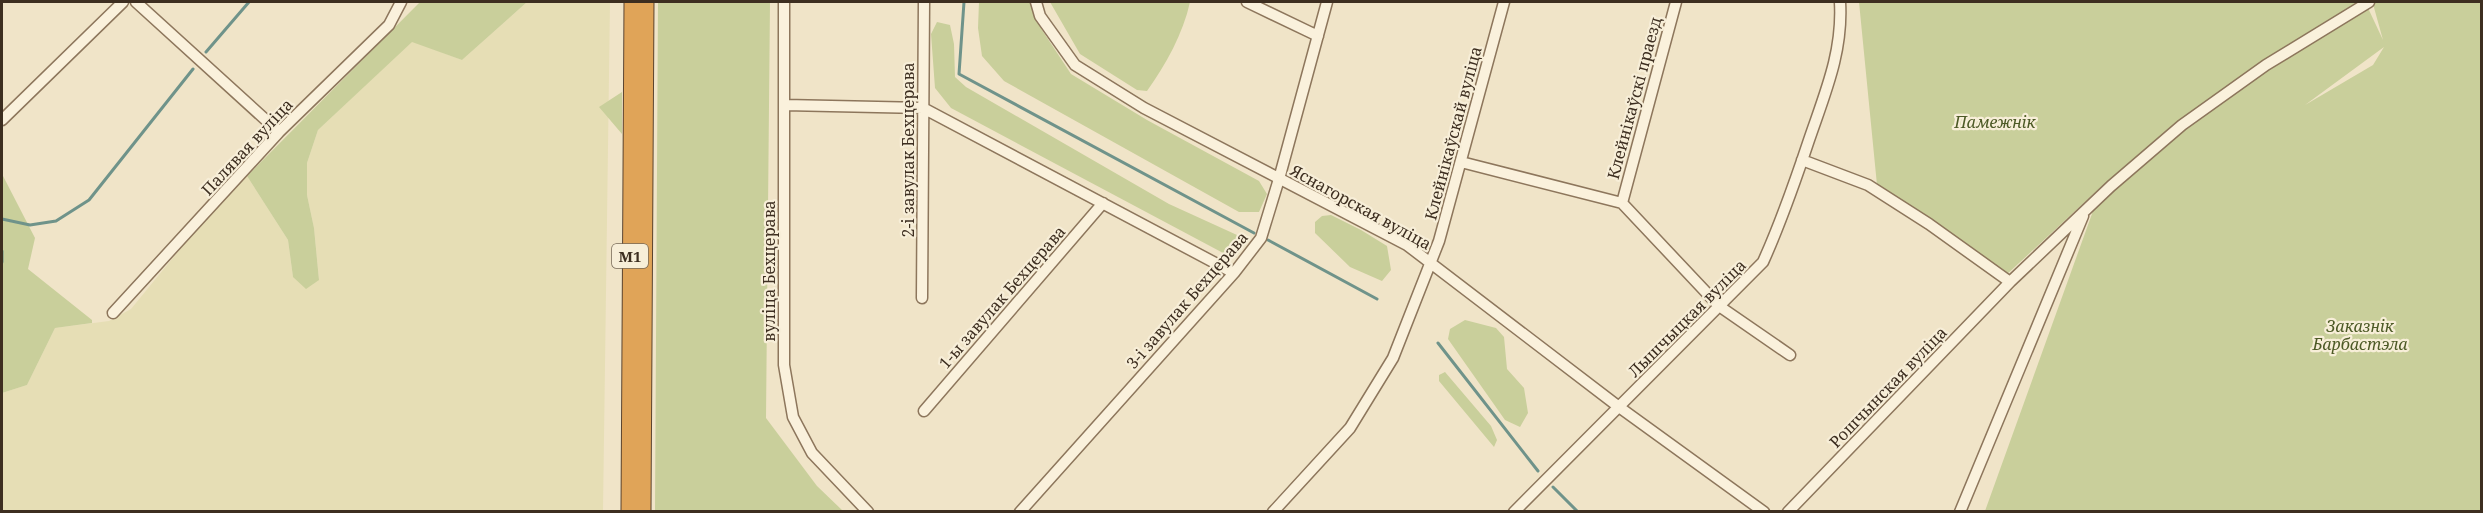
<svg xmlns="http://www.w3.org/2000/svg" width="2483" height="513" font-family="'Noto Serif',serif">
	<rect width="100%" height="100%" fill="#f0e4c8"/>
	<path fill="#e6deb5" d="M527,2H610L603,511L2,512V393L27,385L55,328L109,321L131,309L181,248L247,176L288,240L293,277L319,279L314,228L307,195V163L318,130L412,41L462,60Z"/>
	<path fill="#c9cf9b" fill-rule="evenodd" d="M420,2H527L462,60L412,42L318,130L307,163V195L314,228L319,280L306,289L293,277L288,240L247,176Z
		M658,2H770L766,418L817,486L843,511H655Z
		M979,2H1031L1042,30L1071,74L1147,120L1259,181L1267,194L1259,212H1239L1004,81L982,56L978,28Z
		M1050,2H1190C1183,34 1166,64 1147,91L1137,90L1080,54Z
		M1859,2H2363L2368,8L2383,40L2373,4L2378,2H2481V511H1985L2102,186L2005,276L1877,185ZM2384,47L2373,65L2305,105Z
		M937,22L950,25L954,44L955,77L966,87L1169,204L1237,235L1245,243L1238,254H1225L951,108L935,88L931,34Z
		M622,92V134L599,107Z
		M2,174L35,238L28,269L92,320V323L55,328L27,385L2,393Z
		M1331,215L1361,230L1387,246L1391,270L1382,281L1350,267L1315,233V222L1322,216Z
		M1465,320L1496,328L1504,337L1507,369L1524,388L1528,413L1520,427L1505,420L1448,339L1450,329Z
		M1445,372L1491,426L1497,440L1494,447L1439,381V375Z"/>
	<g fill="none" stroke-linecap="round" stroke-linejoin="round">
		<path stroke="#6f938a" stroke-width="3" d="M964,2L959,74L1254,233
			M206,52L249,2
			M2,219L30,225L56,221L89,200L193,69
			M1268,240L1377,299
			M2,251V262
			M1438,343L1538,471
			M1553,487L1578,512"/>
		<g stroke="#8d765c" stroke-width="13">
			<path id="minor" d="M136,2L279,132
				M784,2V365L793,417L812,453L868,512
				M1036,2L1040,16L1075,65L1144,108L1407,245L1619,407L1764,512
				M1247,2L1318,36
				M785,105L923,108L1234,273
				M2,120L123,2
				M1802,160L1868,185L1929,224L2010,282
				M1461,162L1622,203L1719,306L1790,355
				M1622,203L1676,2
				M922,298L924,2
				M113,313L279,132L389,25L401,2
				M924,411L1103,203
				M1020,512L1234,273L1261,238L1279,179L1327,2
				M1273,512L1350,428L1393,358L1439,241L1504,2
				M1514,512L1763,262C1781,222 1795,182 1809,140C1825,93 1843,52 1840,2
				M1788,512L2010,282L2111,186L2182,125L2266,65L2369,2
				M1960,512L2083,216"/>
		</g>
		<g stroke="#5b4430" stroke-width="17">
			<path id="highway" d="M629,512L632,2
				M643,512L646,2"/>
		</g>
		<use href="#minor" stroke="#faf1dc" stroke-width="10"/>
		<use href="#highway" stroke="#e0a458" stroke-width="15"/>
	</g>
	<g text-anchor="middle" dominant-baseline="central" stroke-width="4.5" stroke-linejoin="round" paint-order="stroke">
		<rect fill="#f7eed8" stroke="#756857" stroke-width="1.5" x="612" y="244" width="36" height="24" rx="4.5"/>
		<g font-size="15" font-weight="bold" fill="#3d2e20">
			<text x="630" y="256">М1</text>
		</g>
		<g font-size="16" fill="#3d2e20" stroke="#f7eed8">
			<text transform="translate(1634 98) rotate(-75)">Клейнікаўскі праезд</text>
			<text transform="translate(1453 133) rotate(-75)">Клейнікаўскай вуліца</text>
			<text transform="translate(247 147) rotate(-47)">Палявая вуліца</text>
			<text transform="translate(908 150) rotate(-90)">2-і завулак Бехцерава</text>
			<text transform="translate(1361 207) rotate(29)">Яснагорская вуліца</text>
			<text transform="translate(769 271) rotate(-90)">вуліца Бехцерава</text>
			<text transform="translate(1002 297) rotate(-49)">1-ы завулак Бехцерава</text>
			<text transform="translate(1187 300) rotate(-49)">3-і завулак Бехцерава</text>
			<text transform="translate(1687 318) rotate(-45)">Лышчыцкая вуліца</text>
			<text transform="translate(1888 387) rotate(-46)">Рошчынская вуліца</text>
		</g>
		<g font-size="16" font-style="italic" fill="#4d5a26" stroke="#f7eed8">
			<text x="1995" y="122">Памежнік</text>
			<text x="2360" y="326">Заказнік<tspan x="2360" dy="18">Барбастэла</tspan></text>
		</g>
	</g>
	<rect width="2483" height="513" fill="none" stroke="#3d2e20" stroke-width="6"/>
</svg>
